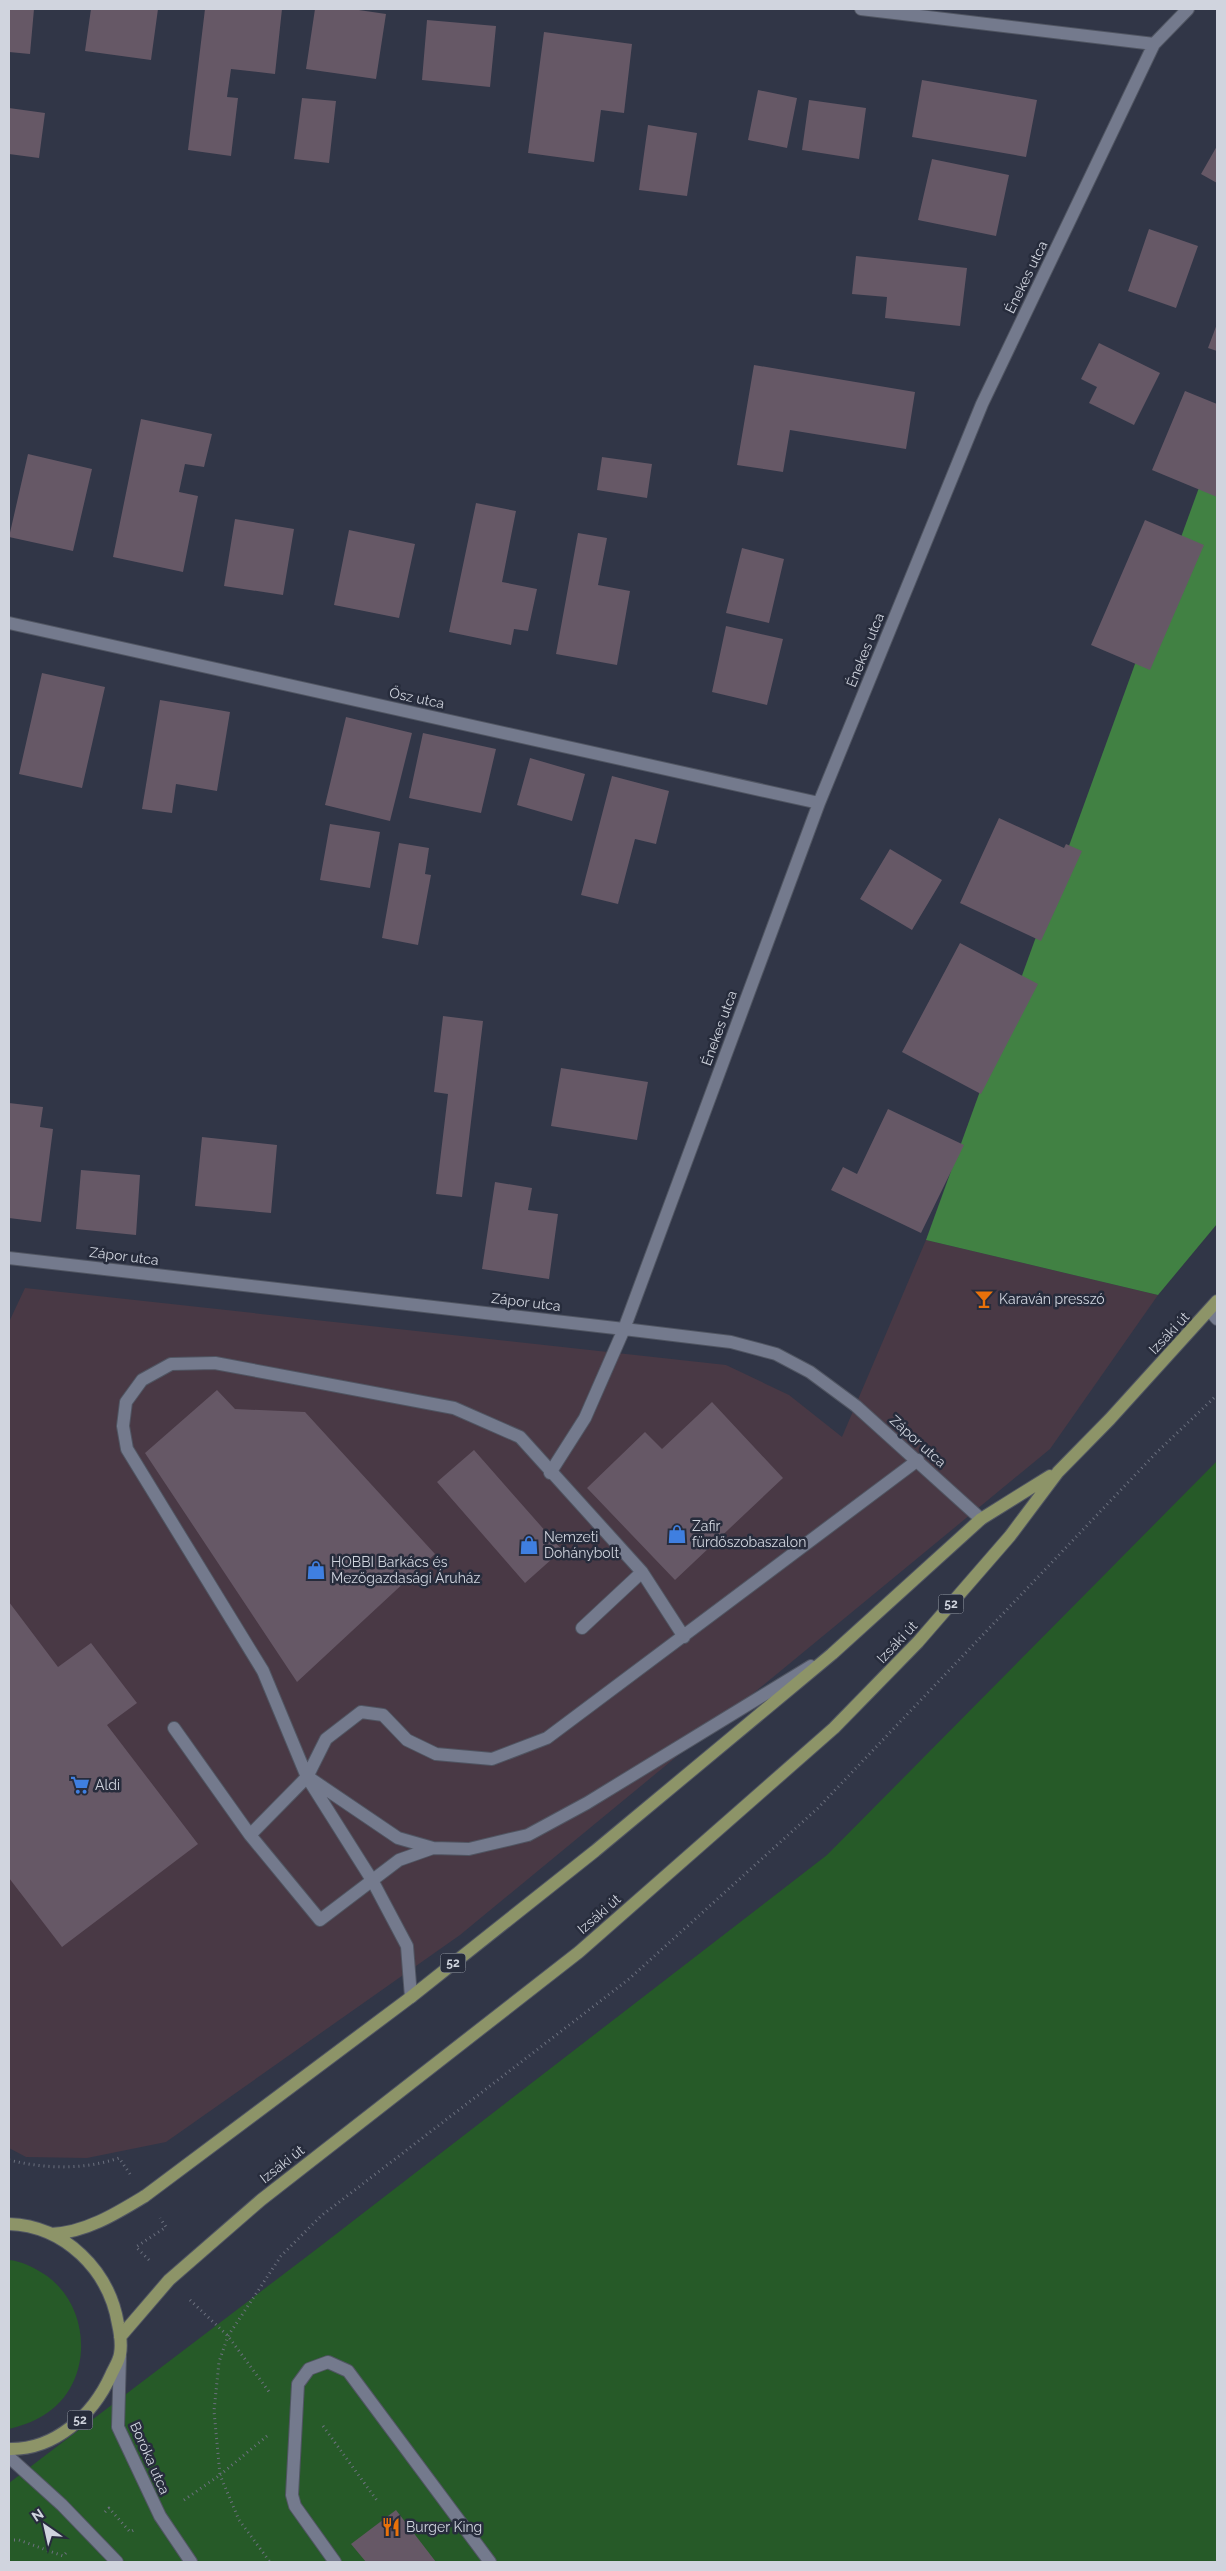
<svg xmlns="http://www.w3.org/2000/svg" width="1226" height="2571" font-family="Raleway,sans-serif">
	<rect width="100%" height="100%" fill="#313647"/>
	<path fill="#493945" d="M926,1240L1158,1295L1050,1449L460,1935L166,2142L87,2158L26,2157L9,2148V1322L25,1288L726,1365L789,1395L842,1437Z"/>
	<path fill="#265a28" d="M1217,1461V2562H9V2483L318,2248L827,1855Z
		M9,2260C21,2261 33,2267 44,2274C92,2305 95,2384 44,2415C33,2422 21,2426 9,2429Z"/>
	<path fill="#418143" d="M1217,438V1224L1158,1295L926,1240Z"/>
	<path fill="#665866" d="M9,9H34L30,54L9,52Z
		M91,9H158L151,60L85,51Z
		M205,9H282L275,74L231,69L227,97L238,98L231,156L188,150Z
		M315,9H352L386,14L376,79L306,69Z
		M427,20L496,26L490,87L422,80Z
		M544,32L632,44L624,113L601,110L594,162L528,153Z
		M922,80L1037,100L1026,157L912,137Z
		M758,90L797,98L787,148L748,140Z
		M302,98L336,101L329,163L294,159Z
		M809,100L866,108L859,159L802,150Z
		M9,108L45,113L39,158L9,154Z
		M648,125L697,133L687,196L639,190Z
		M1217,146V183L1201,174Z
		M932,159L1009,175L996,236L918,220Z
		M1149,229L1198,246L1176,308L1128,291Z
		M856,256L967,268L960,326L885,318L887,297L852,294Z
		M1217,324V351L1208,348Z
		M1099,343L1160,373L1134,425L1089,403L1097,387L1081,379Z
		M754,365L915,392L906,449L790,430L783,472L737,465Z
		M1185,391L1217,404V497L1152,470Z
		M141,419L212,434L204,467L185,464L179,492L198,496L183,572L113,557Z
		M28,454L92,469L73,551L9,537Z
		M602,457L652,464L647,498L597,490Z
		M476,503L516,511L502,582L537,589L528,631L514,629L511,645L449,632Z
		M235,519L294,529L283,595L224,586Z
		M1145,520L1204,545L1150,670L1091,645Z
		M349,530L415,544L399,618L334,605Z
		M578,533L607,538L598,585L630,591L617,665L556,654Z
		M742,548L784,559L769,623L726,613Z
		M726,626L783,639L767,705L712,692Z
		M42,673L105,687L82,788L19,774Z
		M160,700L230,712L217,791L176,784L172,813L142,809Z
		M346,717L412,733L390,821L325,805Z
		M423,733L496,749L481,813L409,798Z
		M530,758L585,774L572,821L517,805Z
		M612,776L669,791L656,844L635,839L618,904L581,895Z
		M999,818L1064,848L1066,844L1082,851L1041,941L960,903Z
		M330,824L380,832L370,888L320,880Z
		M399,843L429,848L425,874L431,875L418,945L382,938Z
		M890,849L942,880L912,930L860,899Z
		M960,943L1038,984L981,1094L902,1052Z
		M443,1016L483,1021L462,1197L436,1194L448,1094L434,1092Z
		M561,1068L648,1082L637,1140L551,1126Z
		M9,1103L43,1107L40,1127L53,1129L41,1222L9,1218Z
		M888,1109L964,1145L921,1233L831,1190L843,1167L857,1174Z
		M202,1137L277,1145L271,1213L195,1206Z
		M81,1170L140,1175L136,1235L76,1229Z
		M495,1182L532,1188L528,1210L558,1214L549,1279L482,1269Z
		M217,1390L235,1409L305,1412L435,1554L297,1682L145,1453Z
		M712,1402L783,1478L675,1580L587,1488L645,1432L662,1449Z
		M474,1450L562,1550L525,1583L437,1482Z
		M9,1602L58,1667L91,1643L137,1703L107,1725L198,1844L62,1947L9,1878Z
		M396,2510L436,2562H366L351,2544Z"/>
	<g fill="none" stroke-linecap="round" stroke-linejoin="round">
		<g stroke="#505562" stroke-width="14">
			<path id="minor" d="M861,9L1154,44
				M9,623L819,803
				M9,1258L624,1329L731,1342L776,1354L810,1372L856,1406L981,1519
				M1210,1311L1217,1319
				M550,1473L585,1418L624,1329L819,803L982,404L1154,44L1188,9
				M582,1628L642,1572
				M174,1728L250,1835L320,1920L399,1860L433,1848
				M311,1779L398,1838L433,1848L469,1849L528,1835L587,1803L811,1666
				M250,1835L307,1777L326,1739L361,1712L383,1715L407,1740L436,1754L492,1759L547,1738L918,1460
				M411,1997L407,1946L372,1880L307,1777L263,1671L127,1449L123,1426L126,1402L142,1380L171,1364L215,1363L454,1408L520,1437L642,1572L684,1637
				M120,2356L118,2427L160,2516L191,2562
				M9,2457L62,2505L117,2562
				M335,2562L295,2506L292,2495L298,2384L309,2369L328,2362L348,2371L490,2562"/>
		</g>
		<g stroke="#505562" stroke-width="14">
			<path id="major" d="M9,2224C65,2226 109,2270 118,2324C120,2333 122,2344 120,2354C119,2361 114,2368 111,2375C93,2415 55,2450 9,2449
				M51,2234C85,2233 117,2213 145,2196L411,1997L595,1851L832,1654L981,1519L1050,1476
				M120,2337L169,2280L261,2200L579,1952L834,1728L918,1642L1010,1536L1058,1472L1110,1419L1217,1301"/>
		</g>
		<path stroke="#6c717f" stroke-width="3" stroke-dasharray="1 4" stroke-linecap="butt" d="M9,2160C46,2169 83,2170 119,2158L130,2174
			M149,2260L136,2247L166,2227L160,2218
			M190,2300L228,2336L270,2393
			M323,2426L378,2502
			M267,2436L220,2475L239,2520L270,2562
			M184,2500L220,2475L214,2411L219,2362L228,2336L281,2256L321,2216L629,1979L818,1808L1156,1453L1217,1395
			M105,2512L109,2508L130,2532L136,2529
			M9,2540H19L63,2556L68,2551"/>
		<use href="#minor" stroke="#747a8d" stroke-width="12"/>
		<use href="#major" stroke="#8d9468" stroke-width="12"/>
	</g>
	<defs>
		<g id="bar-bare" transform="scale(1.5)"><path d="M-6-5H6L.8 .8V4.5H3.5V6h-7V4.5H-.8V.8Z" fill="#e8710a" stroke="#272c3c" stroke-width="2.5" paint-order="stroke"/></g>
		<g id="shop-bare" transform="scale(1.5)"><path d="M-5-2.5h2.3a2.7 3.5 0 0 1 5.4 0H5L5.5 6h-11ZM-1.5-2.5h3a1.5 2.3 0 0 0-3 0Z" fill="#3f7fe0" stroke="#272c3c" stroke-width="2.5" paint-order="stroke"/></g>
		<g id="supermarket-bare" transform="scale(1.5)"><path d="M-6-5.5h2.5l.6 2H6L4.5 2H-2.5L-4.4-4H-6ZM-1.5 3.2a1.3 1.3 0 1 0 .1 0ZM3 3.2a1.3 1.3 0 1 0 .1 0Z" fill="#3f7fe0" stroke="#272c3c" stroke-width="2.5" paint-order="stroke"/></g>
		<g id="restaurant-bare" transform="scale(1.5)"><path d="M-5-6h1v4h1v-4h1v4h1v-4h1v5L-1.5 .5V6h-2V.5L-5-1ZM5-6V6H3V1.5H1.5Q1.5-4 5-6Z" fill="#e8710a" stroke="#272c3c" stroke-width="2.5" paint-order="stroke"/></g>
	</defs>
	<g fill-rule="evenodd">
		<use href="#bar-bare" x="984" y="1299"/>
		<use href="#shop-bare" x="677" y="1534"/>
		<use href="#shop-bare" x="529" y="1545"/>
		<use href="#shop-bare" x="316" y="1570"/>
		<use href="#supermarket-bare" x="80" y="1785"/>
		<use href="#restaurant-bare" x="391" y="2527"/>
	</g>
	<g text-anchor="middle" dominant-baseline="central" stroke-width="5" stroke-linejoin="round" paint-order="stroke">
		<g fill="#272c3c" stroke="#9da2ad" stroke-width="1">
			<rect x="938.5" y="1594.5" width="25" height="19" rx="4"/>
			<rect x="440.5" y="1953.5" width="25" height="19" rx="4"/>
			<rect x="67.5" y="2410.5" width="25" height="19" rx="4"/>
		</g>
		<g font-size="12" font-weight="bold" fill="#d0d4de">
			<text x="951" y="1604">52</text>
			<text x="453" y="1963">52</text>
			<text x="80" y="2420">52</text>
		</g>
		<g font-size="14" fill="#d0d4de" stroke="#272c3c">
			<text transform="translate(1026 277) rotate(-64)">Énekes utca</text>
			<text transform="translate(865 650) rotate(-68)">Énekes utca</text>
			<text transform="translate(417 698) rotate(12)">Ősz utca</text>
			<text transform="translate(719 1028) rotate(-70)">Énekes utca</text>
			<text transform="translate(124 1256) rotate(7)">Zápor utca</text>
			<text transform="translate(526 1302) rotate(7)">Zápor utca</text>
			<text transform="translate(1169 1333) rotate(-47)">Izsáki út</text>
			<text transform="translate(918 1441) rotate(42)">Zápor utca</text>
			<text transform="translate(897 1642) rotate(-47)">Izsáki út</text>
			<text transform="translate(599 1914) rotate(-41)">Izsáki út</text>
			<text transform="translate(282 2164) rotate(-38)">Izsáki út</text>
			<text transform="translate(150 2458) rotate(66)">Boróka utca</text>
		</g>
		<g font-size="14" fill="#d0d4de" stroke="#272c3c" text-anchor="start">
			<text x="999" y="1299">Karaván presszó</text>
			<text x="692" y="1526">Zafir<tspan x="692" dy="16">fürdőszobaszalon</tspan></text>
			<text x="544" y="1537">Nemzeti<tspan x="544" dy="16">Dohánybolt</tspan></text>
			<text x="331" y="1562">HOBBI Barkács és<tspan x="331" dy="16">Mezőgazdasági Áruház</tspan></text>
			<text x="95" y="1785">Aldi</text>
			<text x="406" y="2527">Burger King</text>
		</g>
	</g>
	<rect width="1226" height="2571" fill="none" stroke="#d0d4de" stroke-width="20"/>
	<g transform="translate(45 2526) rotate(326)" stroke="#272c3c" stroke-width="4" paint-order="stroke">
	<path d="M0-4L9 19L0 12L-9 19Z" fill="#d0d4de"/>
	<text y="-8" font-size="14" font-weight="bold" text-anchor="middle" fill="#d0d4de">N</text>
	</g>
</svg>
